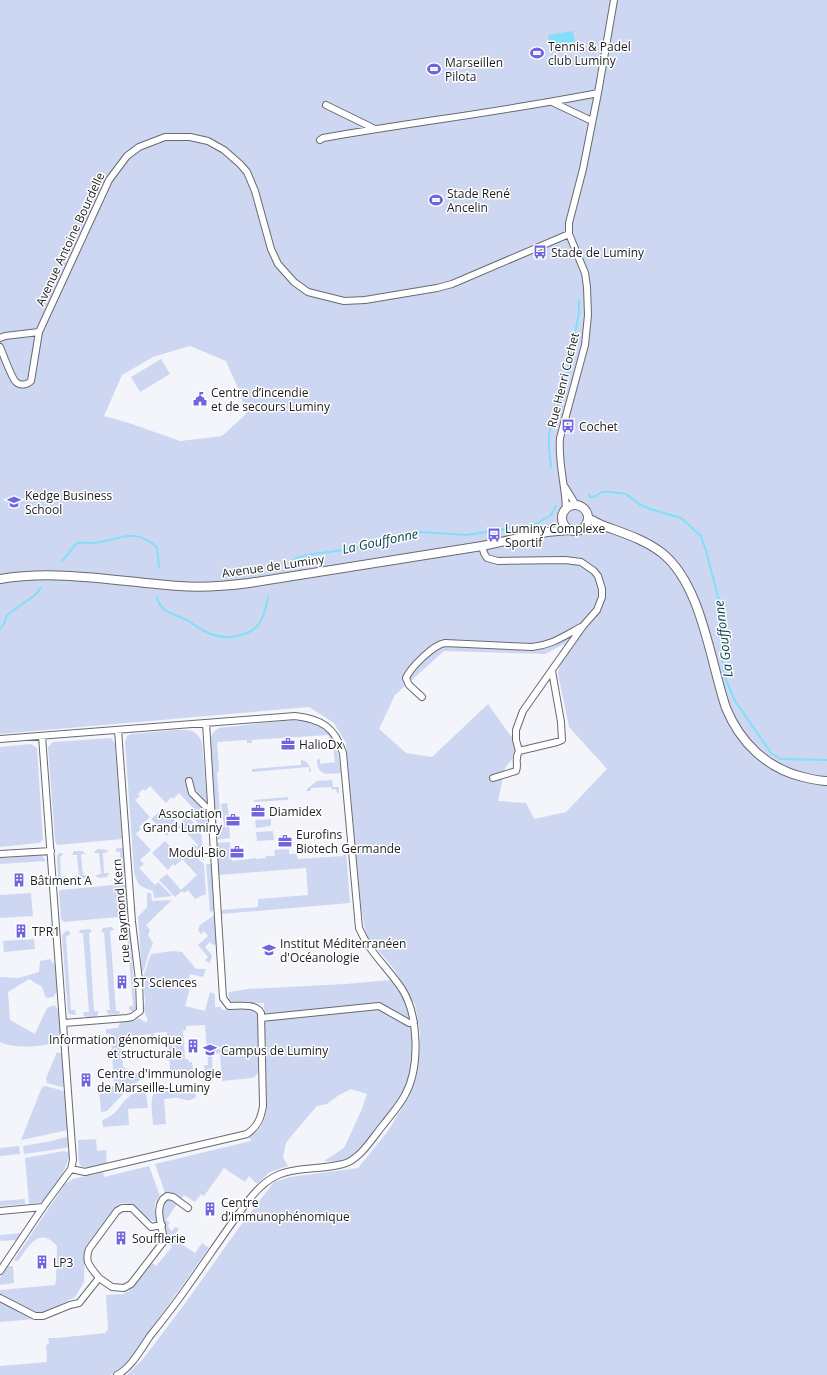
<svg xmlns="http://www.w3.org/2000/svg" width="827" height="1375" font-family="'Open Sans',sans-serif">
	<rect width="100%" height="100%" fill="#f3f5fb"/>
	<path fill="#ced7f2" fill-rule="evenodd" d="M0,0H827V1375H127L143,1359L186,1302L238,1229L274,1182L290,1177L358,1168L388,1131L410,1095L418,1068L420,1033L415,1005L394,969L366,936L361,907L346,743L334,723L309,707L0,734ZM190,346L226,361L240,393L246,414L222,436L180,441L129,423L104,416L122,375L153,357ZM564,644L558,674L569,727L607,769L566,812L534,819L526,803L498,801L505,768L523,746L510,735L488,704L432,757L406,753L379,729L395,695L444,651L545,654Z
		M161,359L170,374L140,392L131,377Z
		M290,720C330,720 337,737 341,773C329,774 317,777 317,760L320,759V764L335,762L333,744L328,735L252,740V743H247V740L217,742L219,771L217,772L220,811L216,812L217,826L224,825L221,804L227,803L230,822H229L230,838L216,840L210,742C211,735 213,732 219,728Z
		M176,730C190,730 196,729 202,742L209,825L201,827L190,814L194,809L179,793L173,799L171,797L166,803L150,786L145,791L143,789L138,794L140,796L135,800L150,817L139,827L141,829L136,834L151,850L140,860L144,864L139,868L155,885L158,882L172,896L154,898L153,891C139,886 137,885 134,871L125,742L127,736L131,734Z
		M111,738L115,744L122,839L57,845L55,841L48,747L53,742Z
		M31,744L37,748L43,840L39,843L0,847V747Z
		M301,760C307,761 310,765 311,772H309V767L252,772V769L301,765Z
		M332,780L333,787H339V793H337L336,789L332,790L331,787L311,788V791H306L307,789L317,781Z
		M288,797V800H287L254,802V800Z
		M164,808L180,826L184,823L182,821L187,816L201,830L204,861L196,853L197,852L191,846L194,844L196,847L198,845L181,827L174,832L172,830L167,836L151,819Z
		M271,819V826L256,828L255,820Z
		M273,831L274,840L257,841L256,832Z
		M165,841L180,857L188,849L204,864L206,894L195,899L188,890L184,893L182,891L175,897L159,880L167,874L181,890L197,875L182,859L175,866L173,864L168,870L152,853Z
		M230,842L232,861L256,858V859L266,858V856H275L274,850L289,849V854H297L298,859L343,856L344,850L346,851L350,903L221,914V910L258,907V899L308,895L306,868L219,875L216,843Z
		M118,848H123L125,873L124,876H119L117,871H121L120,852H116V849Z
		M98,849L107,850L108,852L103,853L104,873H109L107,877L99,878L96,876V875L101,874L99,853H94L95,851Z
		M74,851H82L86,854H81L83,875H87L86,878L77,879L74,876L79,875L77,855H72Z
		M59,853H62L63,855L60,856L61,877L66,876L65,878L61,880L58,877L57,856Z
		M42,855L46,861L0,864V858Z
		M206,864H212L214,910L210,913Z
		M124,884L127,886L129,913L128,916L64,922L61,919L59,892L60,890Z
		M31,893L33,916L0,918V895Z
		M147,893H151L152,901L172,900L146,925L150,930L148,935L153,943L149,953L144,970L142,973L138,917L147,907Z
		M213,916L215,917L217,944L213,945L210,942L205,947L212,955L211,960L209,963L205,960L208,957L198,945L208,936L204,931L201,934L198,930L200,925Z
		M125,926L129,928L130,932L136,1010L131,1011L129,1009V1006H133L127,934L126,932H123V928Z
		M112,927L114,930L110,931L116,1011H120L119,1014L109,1015L106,1010H110L104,932H101L103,928Z
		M90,929L92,932L89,933L94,1011H98V1014L96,1017H87L84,1016L83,1012H89L83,933H79L80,930Z
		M66,931H69L70,935L66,936L71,1010H75L76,1014L75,1015L68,1014L62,935Z
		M34,939L35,949L4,952L3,941Z
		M173,951L182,952L195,968L198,969H206L203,977L190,974L189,979L192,980L185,1006L205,1011L210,992L215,994V1007H221L222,1010L254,1009L258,1014L259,1069C258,1074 256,1076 252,1078L222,1081L220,1053L212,1054L213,1081L206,1082L204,1065H208L205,1025L186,1026V1030L183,1031L185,1059H188L189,1062H192L194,1076L198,1075V1077L171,1079L167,1032L154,1033L155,1041H151V1034L120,1037L123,1067L144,1077L128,1089L107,1111L101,1112L99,1087L114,1086L111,1034H106V1029L118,1028L120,1022L134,1021L139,1018L145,1022L148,1021L144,1010L145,1001L143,977L151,954Z
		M50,959L55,965L57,992L53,997L46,998L42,987L29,979L8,992L10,1020L35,1034L47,1008L54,1005L59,1010L61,1042C43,1046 17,1050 0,1042V977L18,978L39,972L40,961Z
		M392,980C396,986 400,992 404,998C412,1016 414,1038 413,1058C412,1067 409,1079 405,1087C397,1102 363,1152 348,1158C341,1161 332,1162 324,1161L344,1148L362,1109L367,1094L351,1089L339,1095L327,1104L317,1106L293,1134L286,1143L283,1157L288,1166L270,1172L257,1184L249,1176L245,1182L224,1168L204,1196L201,1194L195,1202L184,1195L181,1199C176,1195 172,1193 165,1193L155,1164L251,1141L249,1136C261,1130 265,1121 267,1108L264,1003H239L230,1001L228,996L229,992L248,989L345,984Z
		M57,1052L63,1054L66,1087H61L47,1083L46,1078Z
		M46,1086L64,1091L66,1094L68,1130L21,1140L42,1087Z
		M193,1089C196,1090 196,1094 196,1097C188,1103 184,1099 178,1098C174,1097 168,1099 164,1099L166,1124L153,1125C153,1116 148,1098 156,1091Z
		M146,1092L148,1108L128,1109L129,1125L103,1127L102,1120C118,1116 122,1099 133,1094C137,1092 142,1092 146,1092Z
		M65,1137L68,1138L70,1140V1146L66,1148L24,1154L23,1146L52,1141Z
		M96,1139L97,1151L106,1150L107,1164C76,1171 79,1170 78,1141V1140Z
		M19,1146L20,1154L0,1156V1148Z
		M64,1151L70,1153C66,1171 55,1188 43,1202L29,1204L25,1158Z
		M149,1166L160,1196C152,1203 155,1213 157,1222C139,1218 140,1202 120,1203L85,1247L84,1282L75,1297L45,1312L37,1313L0,1295V1290L55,1285L56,1280L57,1246C39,1226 29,1246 18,1261H16L14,1260L65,1184L73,1179L103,1172L104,1177Z
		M25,1199V1204L0,1206V1201Z
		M168,1200H173L177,1204L166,1220L170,1223L168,1225L169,1228L172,1231L175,1227L179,1229L174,1236L184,1243L183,1245L195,1253L202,1243L209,1248L129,1360L122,1368L110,1375H0V1366L47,1362L46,1345L49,1344L48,1338H57L105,1333L108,1329L106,1295L123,1294L129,1291L151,1262L156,1266L172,1247L167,1242C167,1234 160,1209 163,1203C165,1201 166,1201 168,1200Z
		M21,1233L17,1240L0,1241V1235Z
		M8,1266H13L14,1283L0,1285V1278Z
		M0,1302L35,1319L0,1322Z"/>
	<path fill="#81dff7" d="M573,31L575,43L550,47L548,35Z"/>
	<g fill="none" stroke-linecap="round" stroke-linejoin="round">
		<path stroke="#81dff7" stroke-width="2" d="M551,467L549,449V434L566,381L579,312V300
			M589,495L590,497L596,496L602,492H611L626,494L639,504L650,509L681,518L701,536L706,551L720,604L719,617L722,658L726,680L735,701L771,753L781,759L827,760
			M293,560L298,557L313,554L352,549L381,543L420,532L467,535L536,524L551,515L556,506
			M62,561L77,543C85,542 92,544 100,542C124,538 134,528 157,547L159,567
			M157,597C160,613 175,614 187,620C195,625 202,631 211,634C225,640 247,637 257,626C264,618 266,607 268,597
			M0,629L4,624L7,615L35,595L41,588"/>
		<g stroke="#686a6f" stroke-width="8">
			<path id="minor" d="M552,102L592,121
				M326,105L375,129
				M320,140L323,138C414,122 507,111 598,93
				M0,338L5,336L39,332
				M0,347C3,354 12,379 16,382C20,386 27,385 31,381L39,332L109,180L127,156L139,147L165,137H190L208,141L224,150L240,164L247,172L255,191L271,249L278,264L294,282L308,292L344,301L365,300L437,288L452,284L569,234
				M565,487L576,505
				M566,508C565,484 558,462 560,438L585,345L588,315L587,287L585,273L569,234V223L583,169L598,93L614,0
				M482,546L484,553L487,558L498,561L565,560L581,562L594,571L598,576L602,589V597L597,610L583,626L523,711L516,730V740L519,751
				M422,697L409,685L406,678C411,667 433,645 445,643L532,647C552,645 564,636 581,627
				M0,739L295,716C321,719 335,727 343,753L359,928C369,952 388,968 402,989C419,1016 420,1068 405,1095C399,1106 391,1115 384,1124C373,1137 360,1160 343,1164C301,1174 279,1160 248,1201C226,1230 206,1261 185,1290C174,1306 162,1321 150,1336C141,1349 131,1368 117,1375
				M493,778L516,771C519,764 514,760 519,751L557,742L562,740L561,722L552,671
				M189,781L192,793L211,812
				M0,854L51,851
				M261,1018L379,1006L409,1023L414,1022
				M64,1023L127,1018L132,1017L140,1011L139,980L132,922L118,730
				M71,1169L85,1172L247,1134C258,1126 261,1118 263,1106L261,1013C256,1003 239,1006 229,1006L223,998L206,723
				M0,1211L43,1207
				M0,1271L43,1207L71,1169L73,1160L42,736
				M99,1278C91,1267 84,1263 89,1249L117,1211L122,1208H132L151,1227L162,1225
				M0,1298L35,1316H43L70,1305L79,1303L99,1278L112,1287L124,1288L131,1284L164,1241C163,1227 152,1205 167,1196L173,1197L188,1208"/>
		</g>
		<g stroke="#686a6f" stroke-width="10">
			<path id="tertiary" d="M562 518a13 13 0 1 1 26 0a13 13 0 1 1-26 0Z
				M588,518C594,521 600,525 607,527C626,534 645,540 662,553C702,585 710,661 726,708C740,742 766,768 803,777C811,779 819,781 827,781
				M0,579C59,569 120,582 179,586C203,588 226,586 249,583L482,546L547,532L569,530"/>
		</g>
		<use href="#minor" stroke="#fff" stroke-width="6"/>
		<use href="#tertiary" stroke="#fff" stroke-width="8"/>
	</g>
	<defs>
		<g id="stadium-bare" transform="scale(1.08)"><path d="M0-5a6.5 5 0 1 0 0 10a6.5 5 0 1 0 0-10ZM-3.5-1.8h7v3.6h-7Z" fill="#7164df" stroke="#fff" stroke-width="2.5" paint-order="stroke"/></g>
		<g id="bus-bare" transform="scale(1.08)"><path d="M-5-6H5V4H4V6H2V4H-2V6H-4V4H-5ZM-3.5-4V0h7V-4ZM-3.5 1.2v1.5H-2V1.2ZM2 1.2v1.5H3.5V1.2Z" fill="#7164df" stroke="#fff" stroke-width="2.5" paint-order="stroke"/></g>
		<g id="civic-bare" transform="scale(1.08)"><path d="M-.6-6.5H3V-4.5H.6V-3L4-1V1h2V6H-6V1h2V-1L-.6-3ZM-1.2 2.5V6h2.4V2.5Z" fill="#7164df" stroke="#fff" stroke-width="2.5" paint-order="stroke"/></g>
		<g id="university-bare" transform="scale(1.08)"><path d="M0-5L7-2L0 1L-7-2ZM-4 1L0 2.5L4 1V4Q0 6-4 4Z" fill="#7164df" stroke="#fff" stroke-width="2.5" paint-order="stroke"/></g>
		<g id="office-bare" transform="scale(1.08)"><path d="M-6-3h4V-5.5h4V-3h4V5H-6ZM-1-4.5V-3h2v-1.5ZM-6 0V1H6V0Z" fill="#7164df" stroke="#fff" stroke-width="2.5" paint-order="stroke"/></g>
		<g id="building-bare" transform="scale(1.08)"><path d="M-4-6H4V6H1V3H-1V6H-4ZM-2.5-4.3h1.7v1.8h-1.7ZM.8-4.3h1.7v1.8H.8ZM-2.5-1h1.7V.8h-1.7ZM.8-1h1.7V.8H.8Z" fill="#7164df" stroke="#fff" stroke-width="2.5" paint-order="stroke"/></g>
	</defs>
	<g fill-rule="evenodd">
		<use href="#stadium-bare" x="537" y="53"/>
		<use href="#stadium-bare" x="434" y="69"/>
		<use href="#stadium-bare" x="436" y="200"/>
		<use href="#bus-bare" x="540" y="252"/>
		<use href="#civic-bare" x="200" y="399"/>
		<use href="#bus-bare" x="568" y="426"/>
		<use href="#university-bare" x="14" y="502"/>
		<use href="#bus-bare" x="494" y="535"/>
		<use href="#office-bare" x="288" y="744"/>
		<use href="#office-bare" x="258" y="811"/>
		<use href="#office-bare" x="233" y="820"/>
		<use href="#office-bare" x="285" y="841"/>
		<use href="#office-bare" x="237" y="852"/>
		<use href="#building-bare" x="19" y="880"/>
		<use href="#building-bare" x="21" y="931"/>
		<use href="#university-bare" x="269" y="950"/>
		<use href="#building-bare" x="122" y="982"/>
		<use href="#building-bare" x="193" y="1046"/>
		<use href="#university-bare" x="210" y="1050"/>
		<use href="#building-bare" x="86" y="1080"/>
		<use href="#building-bare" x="210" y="1209"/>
		<use href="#building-bare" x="121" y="1238"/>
		<use href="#building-bare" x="42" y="1262"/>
	</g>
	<g text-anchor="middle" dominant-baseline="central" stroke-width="3" stroke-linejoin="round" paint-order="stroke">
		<g font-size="12" fill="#1d1d1f" stroke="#fff" text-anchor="start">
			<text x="548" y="46">Tennis &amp; Padel<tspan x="548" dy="14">club Luminy</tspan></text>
			<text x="445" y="62">Marseillen<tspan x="445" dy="14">Pilota</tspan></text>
			<text x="447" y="193">Stade René<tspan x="447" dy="14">Ancelin</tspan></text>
			<text x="551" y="252">Stade de Luminy</text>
			<text x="211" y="392">Centre d’incendie<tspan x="211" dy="14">et de secours Luminy</tspan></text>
			<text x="579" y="426">Cochet</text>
			<text x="25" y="495">Kedge Business<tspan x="25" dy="14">School</tspan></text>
			<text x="505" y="528">Luminy Complexe<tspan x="505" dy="14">Sportif</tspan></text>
			<text x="299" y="744">HalioDx</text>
			<text x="269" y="811">Diamidex</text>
			<text x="222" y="813" text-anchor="end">Association<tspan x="222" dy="14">Grand Luminy</tspan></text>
			<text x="296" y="834">Eurofins<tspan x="296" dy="14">Biotech Germande</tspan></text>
			<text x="226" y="852" text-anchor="end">Modul-Bio</text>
			<text x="30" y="880">Bâtiment A</text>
			<text x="32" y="931">TPR1</text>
			<text x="280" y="943">Institut Méditerranéen<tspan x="280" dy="14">d'Océanologie</tspan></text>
			<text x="133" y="982">ST Sciences</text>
			<text x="182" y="1039" text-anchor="end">Information génomique<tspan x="182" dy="14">et structurale</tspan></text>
			<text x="221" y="1050">Campus de Luminy</text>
			<text x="97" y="1073">Centre d'immunologie<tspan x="97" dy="14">de Marseille-Luminy</tspan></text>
			<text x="221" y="1202">Centre<tspan x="221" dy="14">d'immunophénomique</tspan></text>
			<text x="132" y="1238">Soufflerie</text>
			<text x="53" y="1262">LP3</text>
		</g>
		<g font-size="12" fill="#1d1d1f" stroke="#fff">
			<text transform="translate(70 239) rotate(-65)">Avenue Antoine Bourdelle</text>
			<text transform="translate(563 380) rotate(-76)">Rue Henri Cochet</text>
			<text transform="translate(273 566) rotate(-8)">Avenue de Luminy</text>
			<text transform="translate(121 911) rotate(-95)">rue Raymond Kern</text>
		</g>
		<g font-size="13" font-style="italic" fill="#084450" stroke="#fff">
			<text transform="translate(380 541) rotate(-12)">La Gouffonne</text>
			<text transform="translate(723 639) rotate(-97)">La Gouffonne</text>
		</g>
	</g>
</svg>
